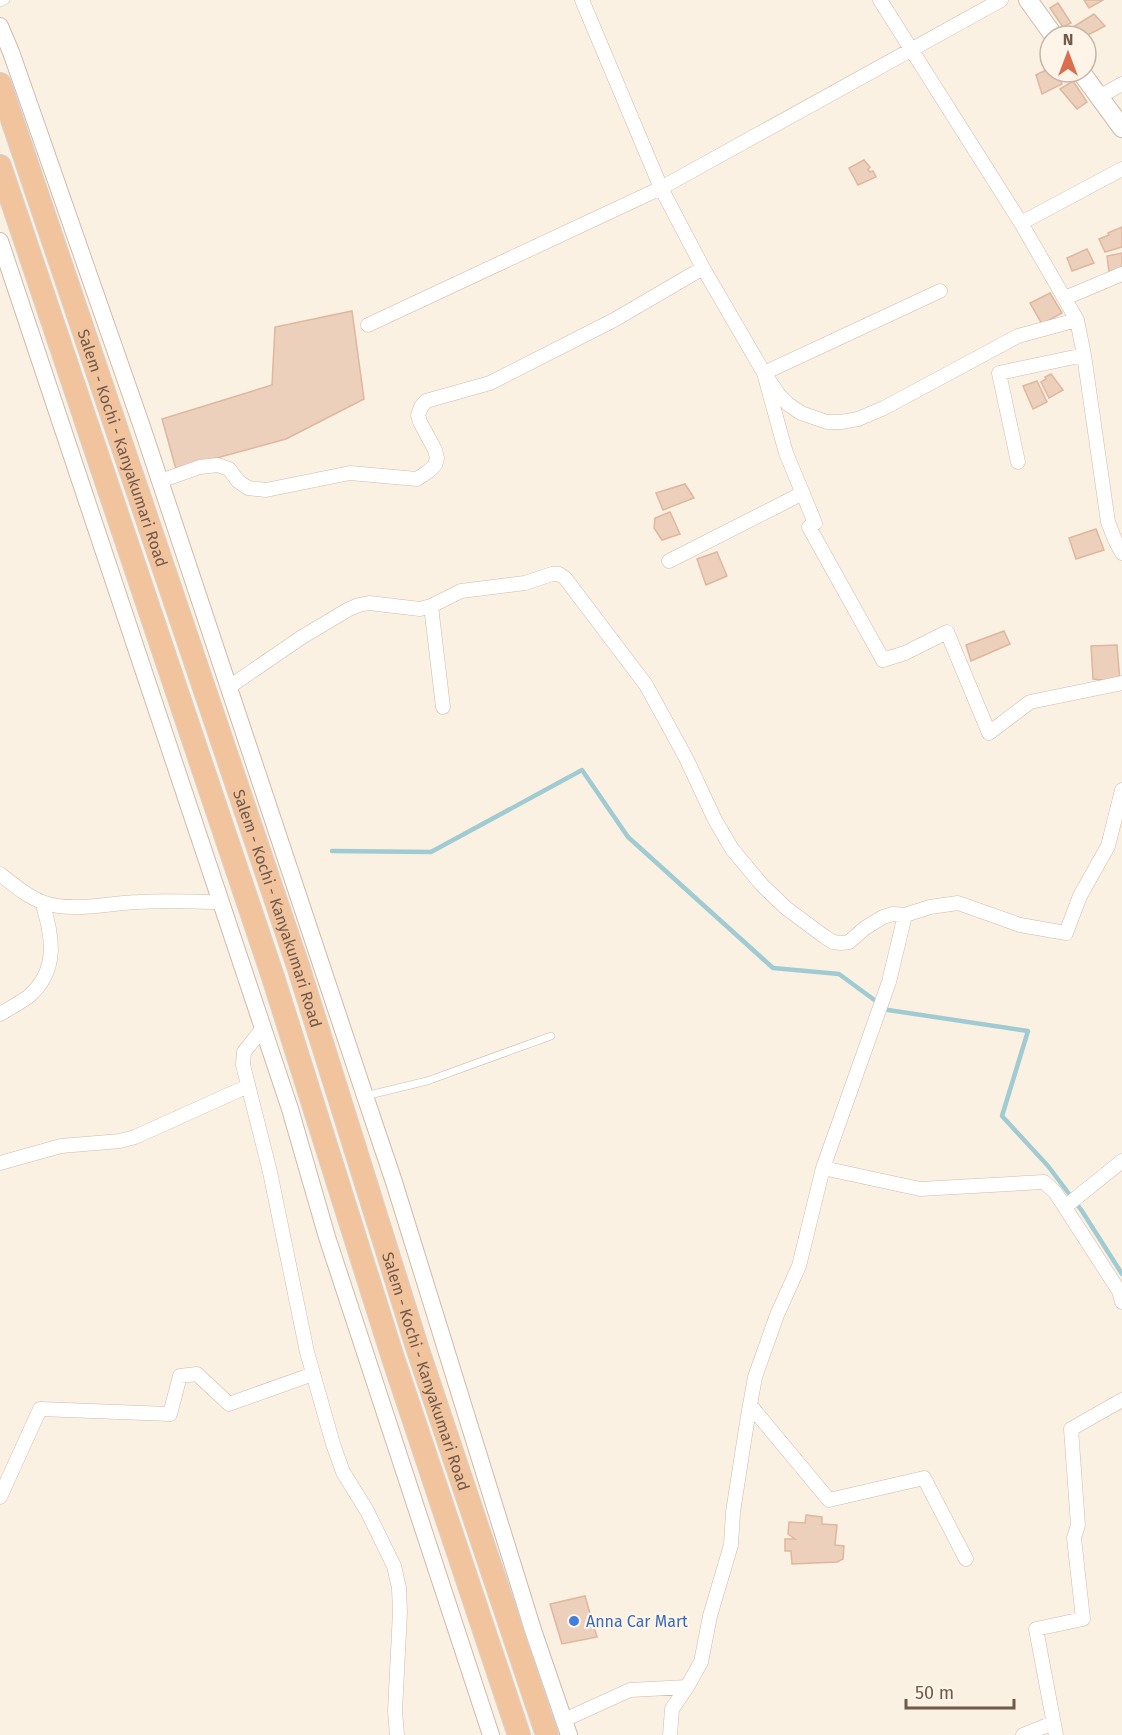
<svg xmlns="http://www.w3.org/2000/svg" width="1122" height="1735" font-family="'Fira Sans',sans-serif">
	<rect width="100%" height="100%" fill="#faf1e2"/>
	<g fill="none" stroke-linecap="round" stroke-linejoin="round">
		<path stroke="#a0cbd3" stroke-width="4.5" d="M332,851L431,852L582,770L628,837L773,968L839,974L888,1010L1028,1031L1002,1116L1048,1166L1082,1211L1122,1274"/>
	</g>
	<path fill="#edd0bc" stroke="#dfb69e" stroke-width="1.5" d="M1084,0H1103L1089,8Z
		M1058,3L1071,23L1063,27L1050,8Z
		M1094,14L1105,26L1086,36H1076L1070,29Z
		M1050,68V72H1057L1062,84L1042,94L1036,75Z
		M1073,81L1087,102L1077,109L1060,89Z
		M864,160L870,167L868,170L870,172L873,171L876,177L858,185L849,168Z
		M1122,227V247L1105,252L1099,239L1109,235L1108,233Z
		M1087,249L1094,263L1072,271L1067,258Z
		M1122,253V270L1109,272L1107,256Z
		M1050,293L1062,313L1042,324L1030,303Z
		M352,311L364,399L286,439L176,469L162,419L272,385L275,327Z
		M1051,374L1063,390L1049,398L1041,382L1046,379L1045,377Z
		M1037,381L1047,402L1033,409L1023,386Z
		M685,484L694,498L663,510L656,493Z
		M670,512L680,534L662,540L654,528L655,518Z
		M1096,529L1104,550L1076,559L1069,538Z
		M717,552L727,576L706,585L697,559Z
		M1004,631L1010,644L971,661L966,645Z
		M1117,645L1120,682L1093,679L1091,646Z
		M806,1515L822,1517V1524L837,1525L835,1545L844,1546L843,1559L837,1562L792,1564L791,1551H785V1539H795L788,1534L789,1522L805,1523Z
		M585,1596L597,1637L562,1644L550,1604Z"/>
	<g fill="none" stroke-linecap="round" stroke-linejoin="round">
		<g stroke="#cdbbad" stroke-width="8">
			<path id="service" d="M0,3L6,0
				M365,1096L427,1081L551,1036"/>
		</g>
		<g stroke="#cdbbad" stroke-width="15">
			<path id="minor" d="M582,0L661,188L703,268L764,373L779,395L788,404L801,413L827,422H841L858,419L884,408L1018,336L1077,320L1084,355L1108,522L1115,540L1122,553
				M880,0L1021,223L1077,320
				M1099,97L1122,84
				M1021,223L1122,169
				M940,291L764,373L786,453L815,523L809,527L883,660L905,653L947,632L989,733L1030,702L1122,683
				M1065,298L1122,274
				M368,325L661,188L1001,0
				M1018,462L999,373L1084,355
				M160,481L200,467L218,465L229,469L238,481L248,488L266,490L350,473L417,479L429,471L435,465L437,458L435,450L420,422L418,415L421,407L426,401L490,383L614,320L703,268
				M669,561L803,493
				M431,606L443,707
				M229,687L302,637L349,609L359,605L369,603L420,609L431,606L461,591L525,583L552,574H559L565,578L646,685L686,758L715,820L732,849L762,885L786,908L825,937L833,942L841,943L849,942L865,928L883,917L893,914L905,915L930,907L958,903L1020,925L1066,933L1080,896L1108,846L1122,790
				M0,874C13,884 26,896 42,902C72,913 107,903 138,902C165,900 193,902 220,902
				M0,1014C9,1009 19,1003 28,997C59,971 53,936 42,902
				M263,1028L244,1052L243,1065L270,1172L307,1352L333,1444L343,1472L367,1511L394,1566L399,1588L400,1612L395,1711L397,1735
				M0,1163L61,1146L120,1141L135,1137L248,1086
				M823,1168L920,1189L1044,1182L1055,1192L1119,1291L1122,1302
				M1065,1207L1122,1161
				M750,1405L829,1500L924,1478L966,1559
				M0,1497L40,1409L170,1414L180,1376L197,1374L229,1404L313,1374
				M564,1720L630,1690L687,1687L701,1662L710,1616L731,1545L733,1512L747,1422L755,1377L777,1315L799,1266L823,1168L889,982L905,915
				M670,1735L672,1709L687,1687
				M1023,1735L1053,1723
				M1056,1735L1036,1629L1083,1619L1074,1538L1078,1525L1071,1429L1122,1400"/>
		</g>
		<g stroke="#cdbbad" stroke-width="18">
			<path id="tertiary" d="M0,26L11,52L141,424L365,1096L394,1182L533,1630L569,1735
				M0,241L290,1109L327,1237L491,1735"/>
		</g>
		<g stroke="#cfbaab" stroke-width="20">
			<path id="secondary" d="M1028,0L1054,36
				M1081,72L1122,128"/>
		</g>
		<g stroke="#d7d0cd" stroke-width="24">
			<g id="trunk">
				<path id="s1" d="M0,84L299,969L418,1350L547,1735"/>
				<path d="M0,166L273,977L393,1358L519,1735"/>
			</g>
		</g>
		<use href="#service" stroke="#fff" stroke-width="7"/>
		<use href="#minor" stroke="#fff" stroke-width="14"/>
		<use href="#tertiary" stroke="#fff" stroke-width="16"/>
		<use href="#secondary" stroke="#fff" stroke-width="18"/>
		<use href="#trunk" stroke="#f2c49e" stroke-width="22"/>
	</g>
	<circle fill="#3f7fe0" stroke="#fef5e8" stroke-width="2" cx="574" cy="1621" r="6"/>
	<g text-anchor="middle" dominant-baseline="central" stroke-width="4.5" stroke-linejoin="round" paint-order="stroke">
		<g font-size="16" fill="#70584b" stroke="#fef5e8">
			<text stroke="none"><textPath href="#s1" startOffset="384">Salem - Kochi - Kanyakumari Road</textPath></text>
			<text stroke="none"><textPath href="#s1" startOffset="870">Salem - Kochi - Kanyakumari Road</textPath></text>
			<text stroke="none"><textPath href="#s1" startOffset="1356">Salem - Kochi - Kanyakumari Road</textPath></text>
		</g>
		<g font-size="16" fill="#366cbe" stroke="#fef5e8" text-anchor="start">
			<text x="586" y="1621">Anna Car Mart</text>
		</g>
	</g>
	<g transform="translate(1068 54)"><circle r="28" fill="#fef5e8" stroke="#c5b6a9" stroke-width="1.5"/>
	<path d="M0-4.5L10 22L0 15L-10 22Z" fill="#dc6e50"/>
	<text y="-9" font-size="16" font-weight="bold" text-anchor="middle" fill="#70584b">N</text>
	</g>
	<path d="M906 1699v9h108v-9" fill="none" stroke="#70584b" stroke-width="3"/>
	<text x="915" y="1699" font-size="18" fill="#70584b" stroke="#fef5e8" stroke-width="4.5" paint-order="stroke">50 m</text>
</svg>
